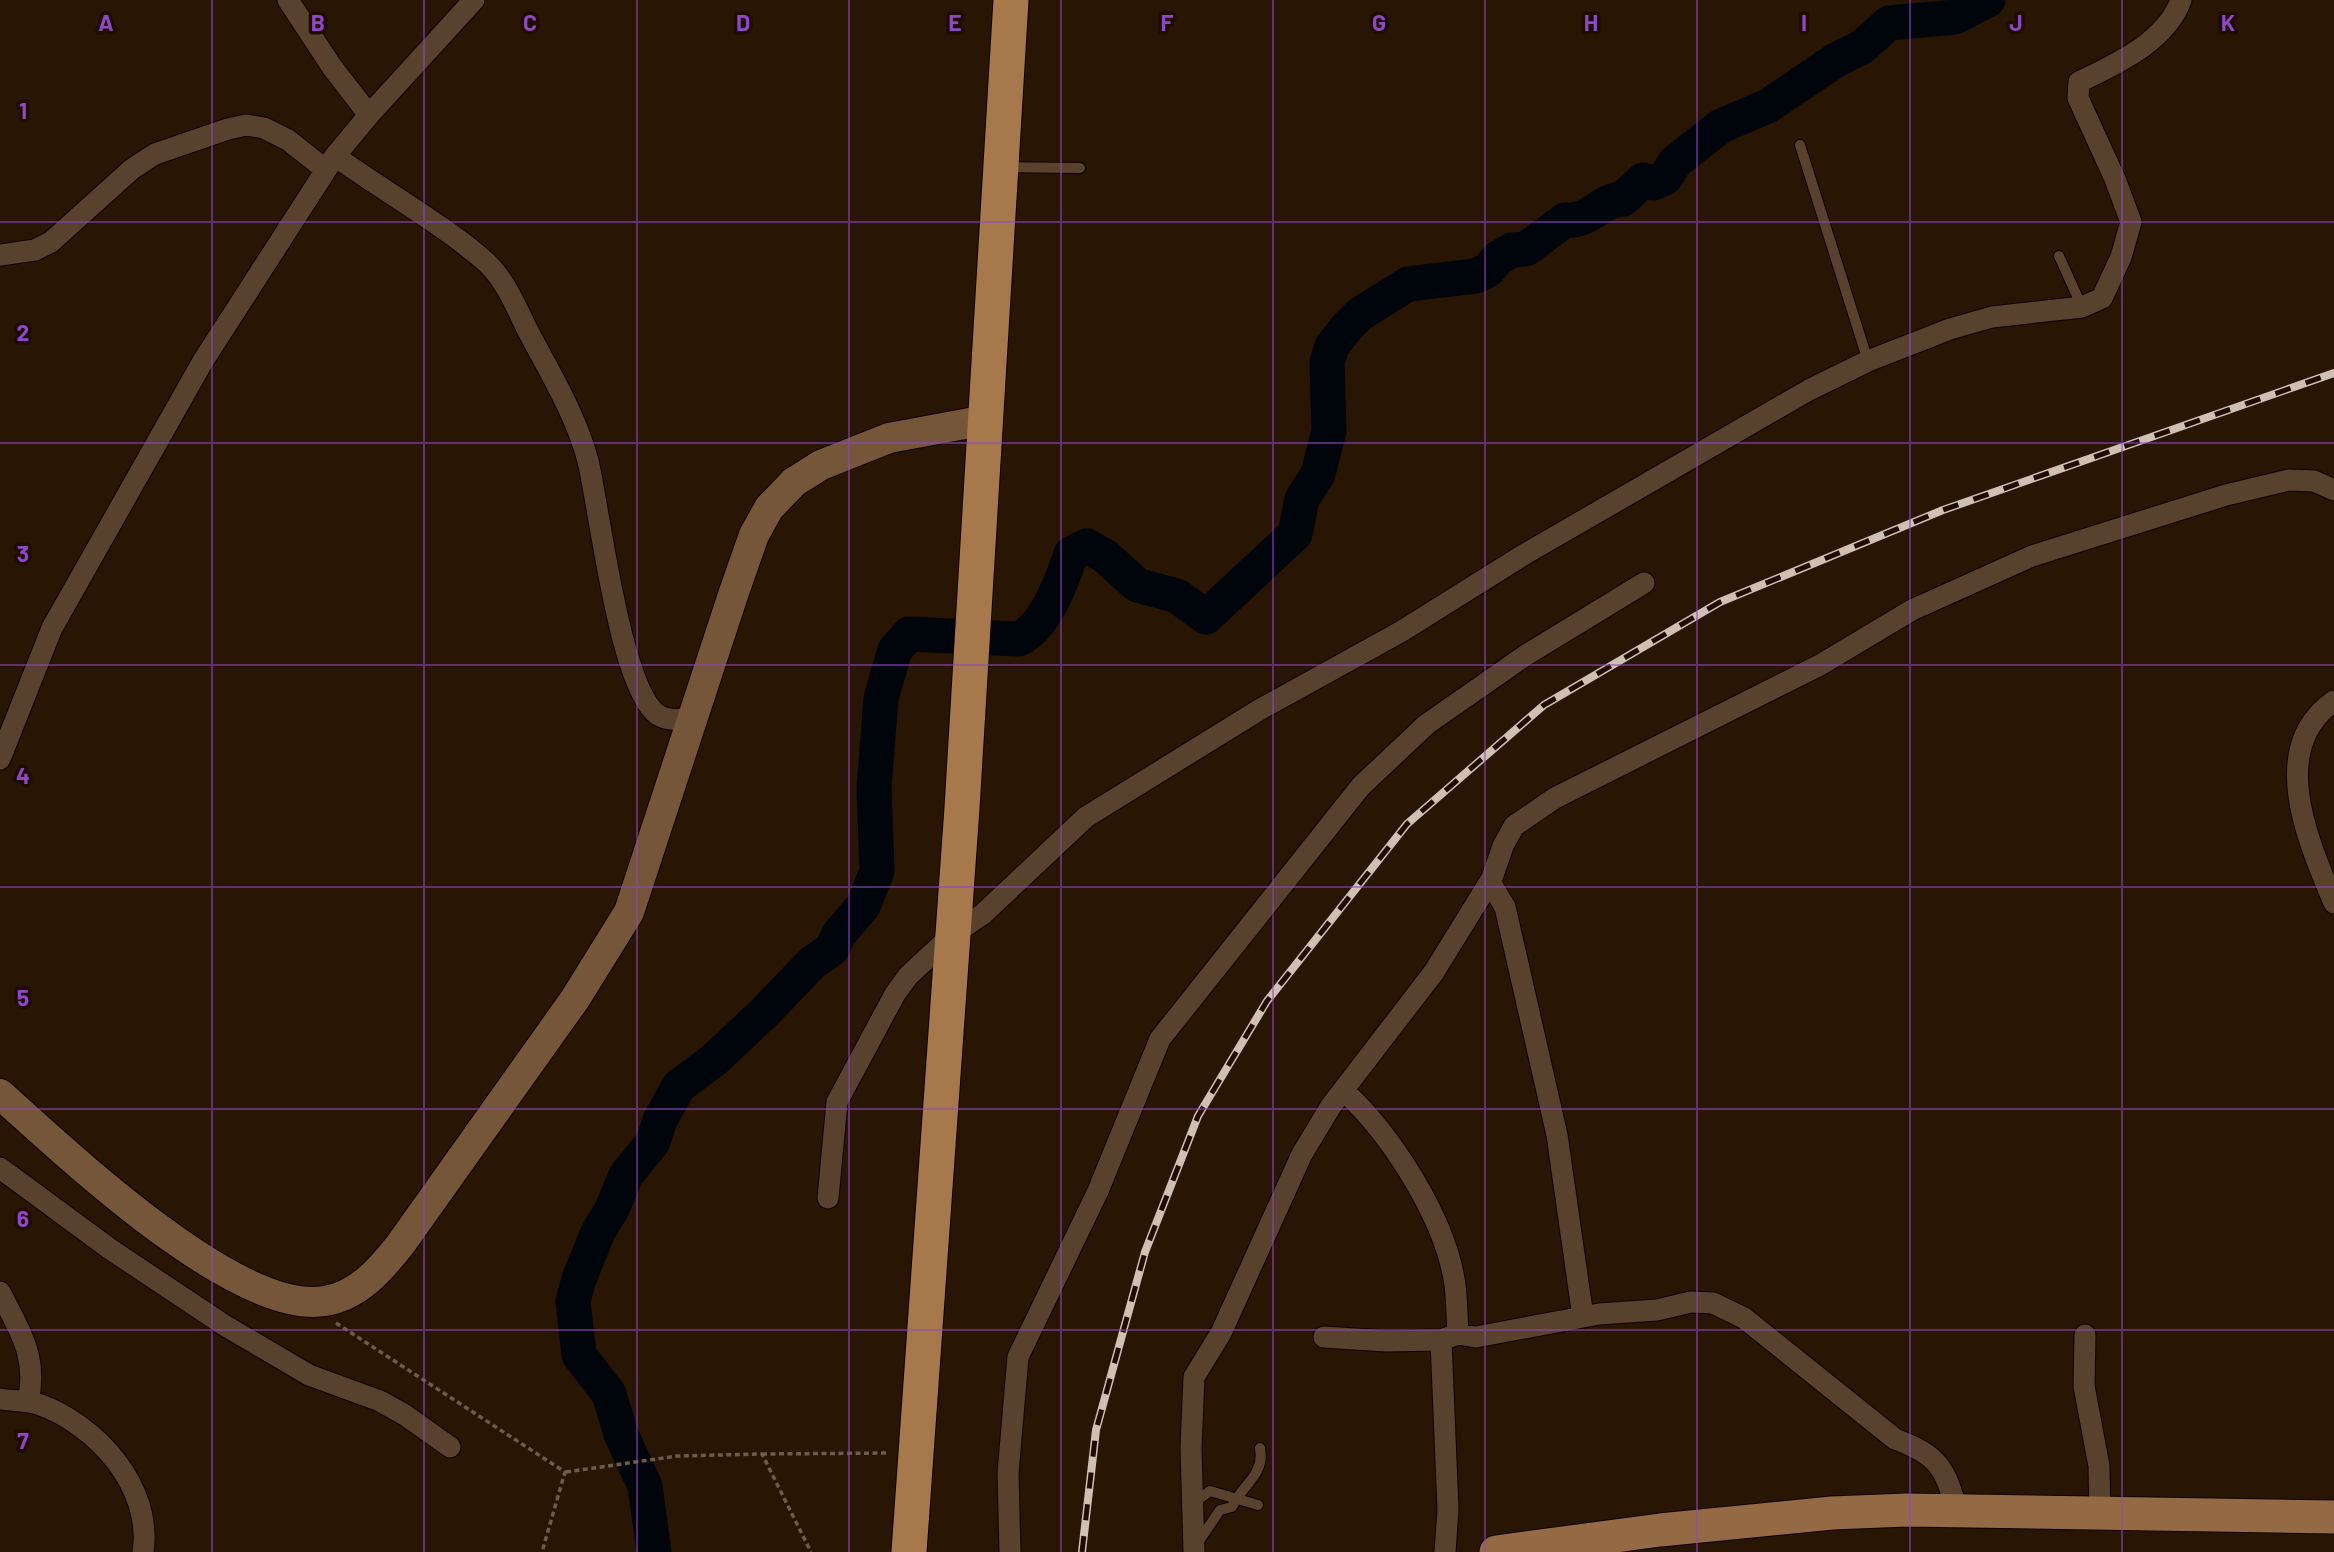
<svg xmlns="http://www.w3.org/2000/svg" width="2334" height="1552" font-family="Barlow,sans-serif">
	<rect width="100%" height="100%" fill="#291503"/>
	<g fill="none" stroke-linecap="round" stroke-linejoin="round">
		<path stroke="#00050c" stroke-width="35" d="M654,1552L645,1486L621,1434L609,1394L579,1355L573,1301L579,1279L598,1232L612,1209L626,1175L653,1142L660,1120L679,1086L714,1060L765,1012L812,963L832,949L839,934L863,906L877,871L874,788L881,698L895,650L909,634L1019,639C1046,626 1062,581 1071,554L1087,546L1105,556L1137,585L1177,596L1206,617L1295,534L1302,499L1318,474L1329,431L1327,362L1332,346L1347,327L1360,314L1408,284L1476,276L1488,270L1498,258L1512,250L1526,249L1565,220C1590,223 1601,199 1623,199L1643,180L1653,183L1665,178L1675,162L1721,126L1768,106L1836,60L1862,47L1889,23L1955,17L1988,0"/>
		<g stroke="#110200" stroke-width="12">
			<path id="service" d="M1800,145L1868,361
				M1006,167L1080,168
				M2059,256L2082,307
				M1192,1504L1210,1491L1258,1505
				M1195,1547L1220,1510L1232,1507C1242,1484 1265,1476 1260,1448"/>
		</g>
		<g stroke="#110200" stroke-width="23">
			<path id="minor" d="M288,0L332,67L369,115
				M335,156C382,190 446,226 487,263C506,281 517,309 528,331C550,373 576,415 588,461C600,512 620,689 658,715C669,722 682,719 694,717
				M0,255L35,250L51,242L132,169L155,154L228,129L246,125L264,128L288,140L326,170
				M2334,701C2266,748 2309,843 2334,903
				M0,759L52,628L203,361L335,156L369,115L474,0
				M1490,882L1505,907L1557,1135L1583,1317
				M1343,1090C1391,1134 1446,1219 1455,1285C1457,1301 1457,1318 1458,1334
				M0,1168L110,1249L224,1325L309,1375L380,1401L405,1415L450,1447
				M828,1198L837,1102L895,994L908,976L952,935L983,914L1086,817L1259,710L1402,631L1525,554L1809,390L1868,361L1950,329L1992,317L2082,307L2102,298L2121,257L2131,222L2115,179L2078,98L2079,82C2116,64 2166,42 2181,0
				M0,1292C20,1331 38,1357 28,1402
				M2085,1335L2084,1386L2099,1466L2100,1514
				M1324,1337L1386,1341L1441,1340L1458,1334L1476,1337L1599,1314L1657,1310L1691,1302L1713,1303L1744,1318L1895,1439C1938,1455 1946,1468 1957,1512
				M1441,1340L1448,1510L1445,1552
				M0,1399C12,1401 26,1400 38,1404C96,1424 153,1487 143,1552
				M1010,1552L1008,1473L1018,1357L1098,1191L1160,1039L1361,786L1427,724L1526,655L1644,583
				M1194,1552L1191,1448L1194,1377L1221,1333L1302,1154L1331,1106L1434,972L1492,878L1503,846L1514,826L1555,798L1820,665L1912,610L2032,556L2226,495L2289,480L2314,481L2334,490"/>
		</g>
		<g stroke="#110200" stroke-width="32">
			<path id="secondary" d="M0,1094C65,1152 237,1316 325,1301C358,1296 381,1269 400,1245L575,999L629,912L734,592L754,535L769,508L794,482L821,465L889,438L986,420"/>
		</g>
		<g stroke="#110200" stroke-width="35">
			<path id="primary" d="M1496,1552L1660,1530L1832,1513L1906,1510L2334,1517"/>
		</g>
		<g stroke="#110200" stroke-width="37">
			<path id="trunk" d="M909,1552L962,808L1011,0"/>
		</g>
		<path stroke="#6d5b4b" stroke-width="3.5" stroke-dasharray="5 3.5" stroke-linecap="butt" d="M336,1323L565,1472L542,1552
			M762,1454L889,1453
			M566,1472L677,1456L762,1454L811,1552"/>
		<use href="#service" stroke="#58412d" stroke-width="10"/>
		<use href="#minor" stroke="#58412d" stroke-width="21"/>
		<use href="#secondary" stroke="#755638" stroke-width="30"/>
		<use href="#primary" stroke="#936a44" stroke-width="33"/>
		<use href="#trunk" stroke="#a6784c" stroke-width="35"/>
		<g stroke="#d0c0b3" stroke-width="8">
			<path id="rail" d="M1082,1552L1096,1430L1145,1252L1198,1116L1267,1001L1407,824L1544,705L1720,602L1943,510L2334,373"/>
		</g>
		<use href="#rail" stroke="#1f0c00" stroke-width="5" stroke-dasharray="16" stroke-linecap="butt"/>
	</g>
	<path fill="none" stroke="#8e48c4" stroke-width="2" stroke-opacity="0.55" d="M212,0V1552M424,0V1552M637,0V1552M849,0V1552M1061,0V1552M1273,0V1552M1485,0V1552M1697,0V1552M1910,0V1552M2122,0V1552M0,222H2334M0,443H2334M0,665H2334M0,887H2334M0,1109H2334M0,1330H2334"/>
	<g font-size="23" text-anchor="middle" font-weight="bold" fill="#8e48c4" stroke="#1f0c00" stroke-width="7" stroke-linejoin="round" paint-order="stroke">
		<text x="106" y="31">A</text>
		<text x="318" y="31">B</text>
		<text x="530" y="31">C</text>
		<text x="743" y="31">D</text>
		<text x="955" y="31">E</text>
		<text x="1167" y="31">F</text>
		<text x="1379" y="31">G</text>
		<text x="1591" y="31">H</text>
		<text x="1804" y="31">I</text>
		<text x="2016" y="31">J</text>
		<text x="2228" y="31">K</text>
		<text x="23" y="119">1</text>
		<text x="23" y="341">2</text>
		<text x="23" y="562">3</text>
		<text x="23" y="784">4</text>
		<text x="23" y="1006">5</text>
		<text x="23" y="1227">6</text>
		<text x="23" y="1449">7</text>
	</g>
</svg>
